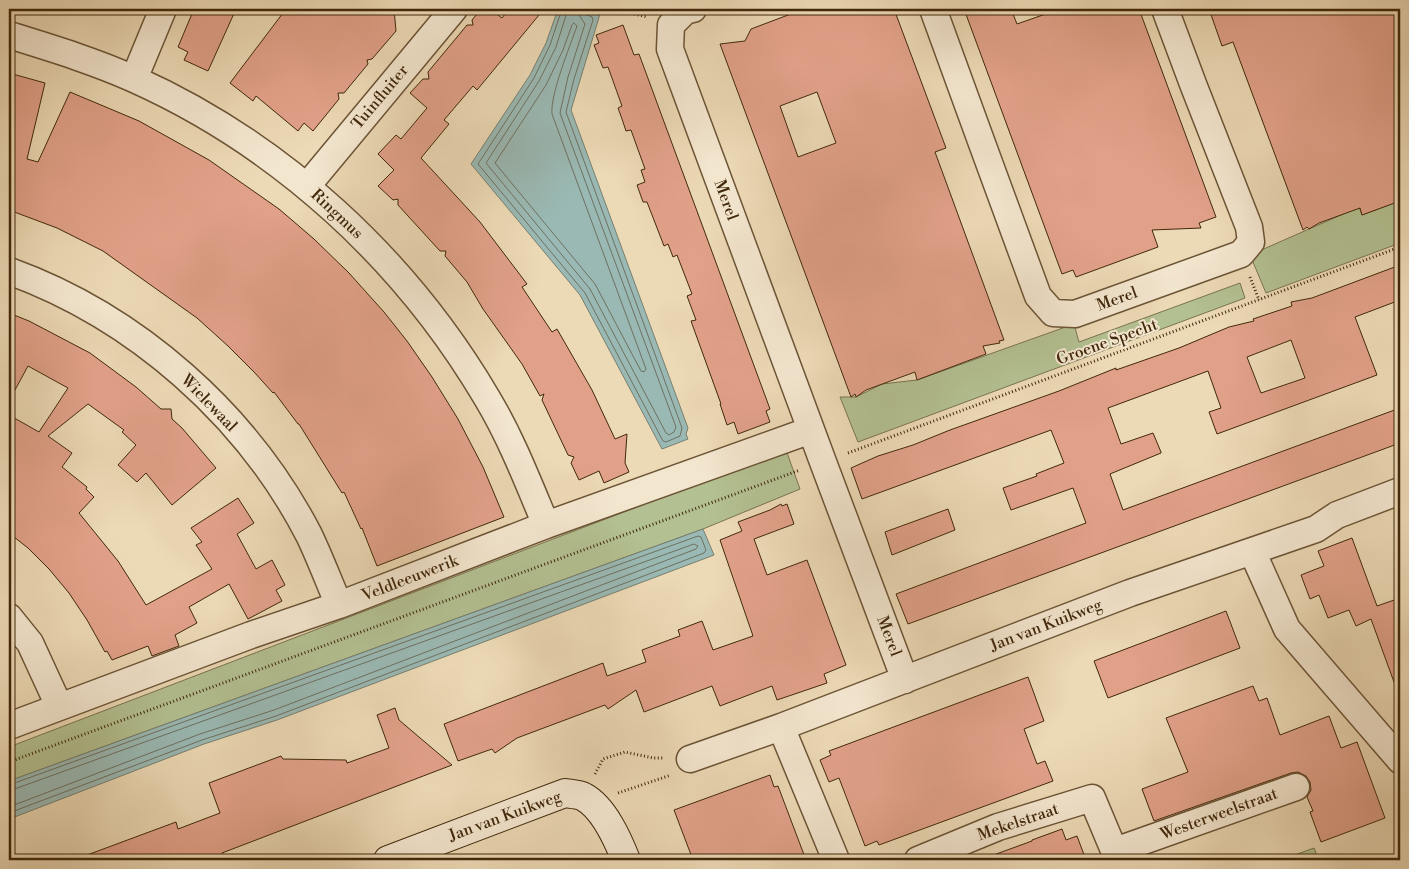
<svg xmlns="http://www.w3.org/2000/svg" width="1409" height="869" font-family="'Libre Bodoni',serif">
	<rect width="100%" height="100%" fill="#ecd9b5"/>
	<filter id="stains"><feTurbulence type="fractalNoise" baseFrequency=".004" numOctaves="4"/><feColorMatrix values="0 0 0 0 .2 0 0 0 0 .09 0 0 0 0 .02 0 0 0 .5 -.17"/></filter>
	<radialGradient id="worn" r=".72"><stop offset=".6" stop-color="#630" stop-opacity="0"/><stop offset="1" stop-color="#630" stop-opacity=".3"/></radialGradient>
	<path fill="#b3c091" stroke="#7a744e" d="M1400,192V243L1266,293L1250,255L1359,207L1362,215L1394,203L1392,195Z
		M1240,283L1245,298L858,442L840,397H856L882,384L917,380L1074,324L1079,342Z
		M786,450L800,489L703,529L9,781V747Z
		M1314,848L1319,860H1281Z"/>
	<path fill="#9ab9b4" stroke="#767f70" d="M558,9H582L600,14L571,110L688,428L686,434L688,439L662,449L580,295L471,164L530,75L546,43Z
		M703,529L714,555L277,720L204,744L12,818H9V781Z"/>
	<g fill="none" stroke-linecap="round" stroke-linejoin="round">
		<path stroke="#6e7060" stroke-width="1" d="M562,9L550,45L534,78L478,164L585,293L663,441L666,442L680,436L682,428L566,112L574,79L593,20L592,17L585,14L584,9
			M568,9L556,47L539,81L486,163L590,289L666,433L669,435L674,432L676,427L560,113L568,77L585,24L579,15L578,9
			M574,23L577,26C570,46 550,95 552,114L646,369L644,372L641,371L595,284L495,163L546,85L563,50L572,25Z
			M9,785L698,536L701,537L706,550L704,553L276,716L202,740L9,813
			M9,791L694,544L698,546L696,549L274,710L200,734L9,807"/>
	</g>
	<path fill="#e1a189" stroke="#41280b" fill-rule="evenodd" d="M194,9H236L208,71L184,60L188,52L178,47Z
		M286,9H394L396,31L372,59L367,60L368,64L344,93H338L339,99L313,131L304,123L298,131L256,96L253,101L230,83Z
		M481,9H490L502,18L509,9H544L477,90L473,86L444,120L449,124L421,158L480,222L527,284L522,287L552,332L557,329L592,390L615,439L627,434L625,463L629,472L604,483L599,471L579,480L571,463L574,457L568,455L542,400L544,394L540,396L522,364L483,309L467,282L445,256L446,251H440L398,205V199L393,200L378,186L394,170L378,154L396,135L401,139L427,108L410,93L423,79H429L428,72L467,25H473L472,20Z
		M804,9H894L946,148L935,152L1004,340L999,341L1000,343L983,346L986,354L917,380L915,372L866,390L856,397L855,394L851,397L720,44L745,41L751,29ZM817,92L836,143L798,157L780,106Z
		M964,9H1011L1017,24L1060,9H1139L1216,217L1199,223L1201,228L1152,230L1158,247L1076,277L1073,270L1062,274Z
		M1209,9H1396L1400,21V201L1362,215L1360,208L1319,223L1309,229L1307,227L1303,230L1233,42L1222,46Z
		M623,25L634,55L639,54L770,409L766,411L770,422L738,434L734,422L727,425L720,404H721L691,321L696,320L687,296L692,294L677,255L673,257L668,244L664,246L647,202H643L637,185L645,182L641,170L645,169L631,130L626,131L622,119L618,108L622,106L608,67L603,68L594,45L599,43L596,35Z
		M9,73L45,83L27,159L38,162L70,92L139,121L209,160L279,209L314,239L349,273L384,312L407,341L432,377L458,419L483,467L504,517L377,566L362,528L361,529L344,492L342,493L299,424H298L274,392L273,393L255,373L228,346L197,318L103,251L57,228L9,210Z
		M1400,265V300L1355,317L1377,375L1217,434L1209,412L1221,408L1208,371L1108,408L1121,444L1153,433L1161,452V453L1110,474L1123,510L1400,408V443L908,624L896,594L1086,523L1073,488L1011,510L1003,488L1037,476L1036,474L1064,463L1051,430L862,499L851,468L878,456L913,445L950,430L1059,391L1116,368V370L1179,348L1229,327L1254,321L1253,319L1292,306L1291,302L1312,298ZM1291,340L1305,378L1261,393L1247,357Z
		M9,313L29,321L90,353L136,387L161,409H171L172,419L182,428L216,468L172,505L146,473L137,482L118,465L136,445L122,432L124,430L88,404L48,436L72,453L62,467L87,487L86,489L94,497L79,513L118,561L146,605L212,569L196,545L202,542L191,528L238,498L254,523L237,534L256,569L272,560L285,585L276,590L282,601L248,619L229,584L189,607L197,623L175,635L179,646L152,656L148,646L112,660L107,651L105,652L87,620L69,593L49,569L28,548L9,533V415L39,432L68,388L28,366L9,401Z
		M781,504L782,506L787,504L794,524L754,539L767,575L807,560L846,665L824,674L827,683L777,700L772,686L720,706L712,686L644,712L636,690L608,709L605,705L517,738L495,753L492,749L458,761L444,724L603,663L607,676L646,662L642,650L680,636L678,630L702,621L713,650L753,636L720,540L742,531L738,522L770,510Z
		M948,509L955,530L892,555L885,532Z
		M1352,538L1377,606L1400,598V693H1398L1371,619L1356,626L1349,610L1328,618L1319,595L1310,599L1301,575L1324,566L1318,551Z
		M1226,611L1240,648L1108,698L1094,661Z
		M1028,677L1044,721L1024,729L1037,764L1045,761L1053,781L879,845L877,841L865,846L839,778L829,782L820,760L831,755L829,751Z
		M1253,686L1259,701L1267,698L1280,735L1329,716L1341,748L1357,742L1385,818L1321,842L1310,812L1313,811L1307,797L1311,790L1310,782L1306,776L1298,772L1291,773L1154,821L1142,789L1188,772L1166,718Z
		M395,708L399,720L452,765L222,853L225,860H79V858L176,822L178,829L220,813L209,783L281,756L283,759L346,760L347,763L389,748L377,715Z
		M770,775L774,787L778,786L806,860H693L674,810Z
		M1062,829L1066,840L1077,836L1086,860H988V857L1032,841V840Z"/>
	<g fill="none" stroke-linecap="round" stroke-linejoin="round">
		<g stroke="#6c5436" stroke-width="29">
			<path id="street" d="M693,9L685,11L671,25L670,49L823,462L905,680
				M933,9L980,138L1038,296L1053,313L1075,314L1241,254L1251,242L1249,227L1193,84L1165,9
				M9,35C51,48 94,61 134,79C281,145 405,259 487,398C511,438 528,482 546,525
				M134,79L163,9
				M307,186L454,9
				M9,271C136,317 247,415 309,535C320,558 329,582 339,605
				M1252,551L1287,629L1400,760
				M9,617L30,643L59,706
				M9,726L251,635L339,605L546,525L811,430
				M781,727L836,860
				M690,759L781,727L1130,593L1316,529L1337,515L1400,491
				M1115,851L1296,787
				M918,860L998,827L1092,798L1118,860"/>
		</g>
		<g stroke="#41280b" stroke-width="30">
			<path id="secondary" d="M388,860L565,793C570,794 579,794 584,797C604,808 618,840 626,860"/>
		</g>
		<path stroke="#41280b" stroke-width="3" stroke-dasharray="1 2.5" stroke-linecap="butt" d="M614,9L647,17
			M1250,277L1259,300
			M848,453L1400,247
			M9,762L800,470
			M595,774L603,759L625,752L653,758H664
			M618,793L671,775"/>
		<use href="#street" stroke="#f3e6cf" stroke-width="26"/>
		<use href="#secondary" stroke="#f3e6cf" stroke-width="28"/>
	</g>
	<g text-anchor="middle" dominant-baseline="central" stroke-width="4" stroke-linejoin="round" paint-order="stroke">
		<g font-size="16" fill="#41280b" stroke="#f3e6cf">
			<text transform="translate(380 97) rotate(-50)">Tuinfluiter</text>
			<text transform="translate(726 200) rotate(70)">Merel</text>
			<text transform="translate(337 214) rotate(43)">Ringmus</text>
			<text transform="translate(1117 299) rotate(-20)">Merel</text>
			<text transform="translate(1107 342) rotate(-20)">Groene Specht</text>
			<text transform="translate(209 403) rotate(46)">Wielewaal</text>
			<text transform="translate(410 578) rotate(-21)">Veldleeuwerik</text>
			<text transform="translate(1046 625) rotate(-21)">Jan van Kuikweg</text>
			<text transform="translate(889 636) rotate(69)">Merel</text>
			<text transform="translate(1219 814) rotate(-20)">Westerweelstraat</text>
			<text transform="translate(505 816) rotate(-20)">Jan van Kuikweg</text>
			<text transform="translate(1018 822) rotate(-19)">Mekelstraat</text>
		</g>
	</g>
	<rect width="1409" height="869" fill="none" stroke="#ecd9b5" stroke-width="30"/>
	<rect x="10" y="10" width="1389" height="849" fill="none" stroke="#41280b" stroke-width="2.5"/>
	<rect x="15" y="15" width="1379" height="839" fill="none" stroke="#41280b"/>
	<rect width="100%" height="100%" filter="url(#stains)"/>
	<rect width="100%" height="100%" fill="url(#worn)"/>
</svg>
